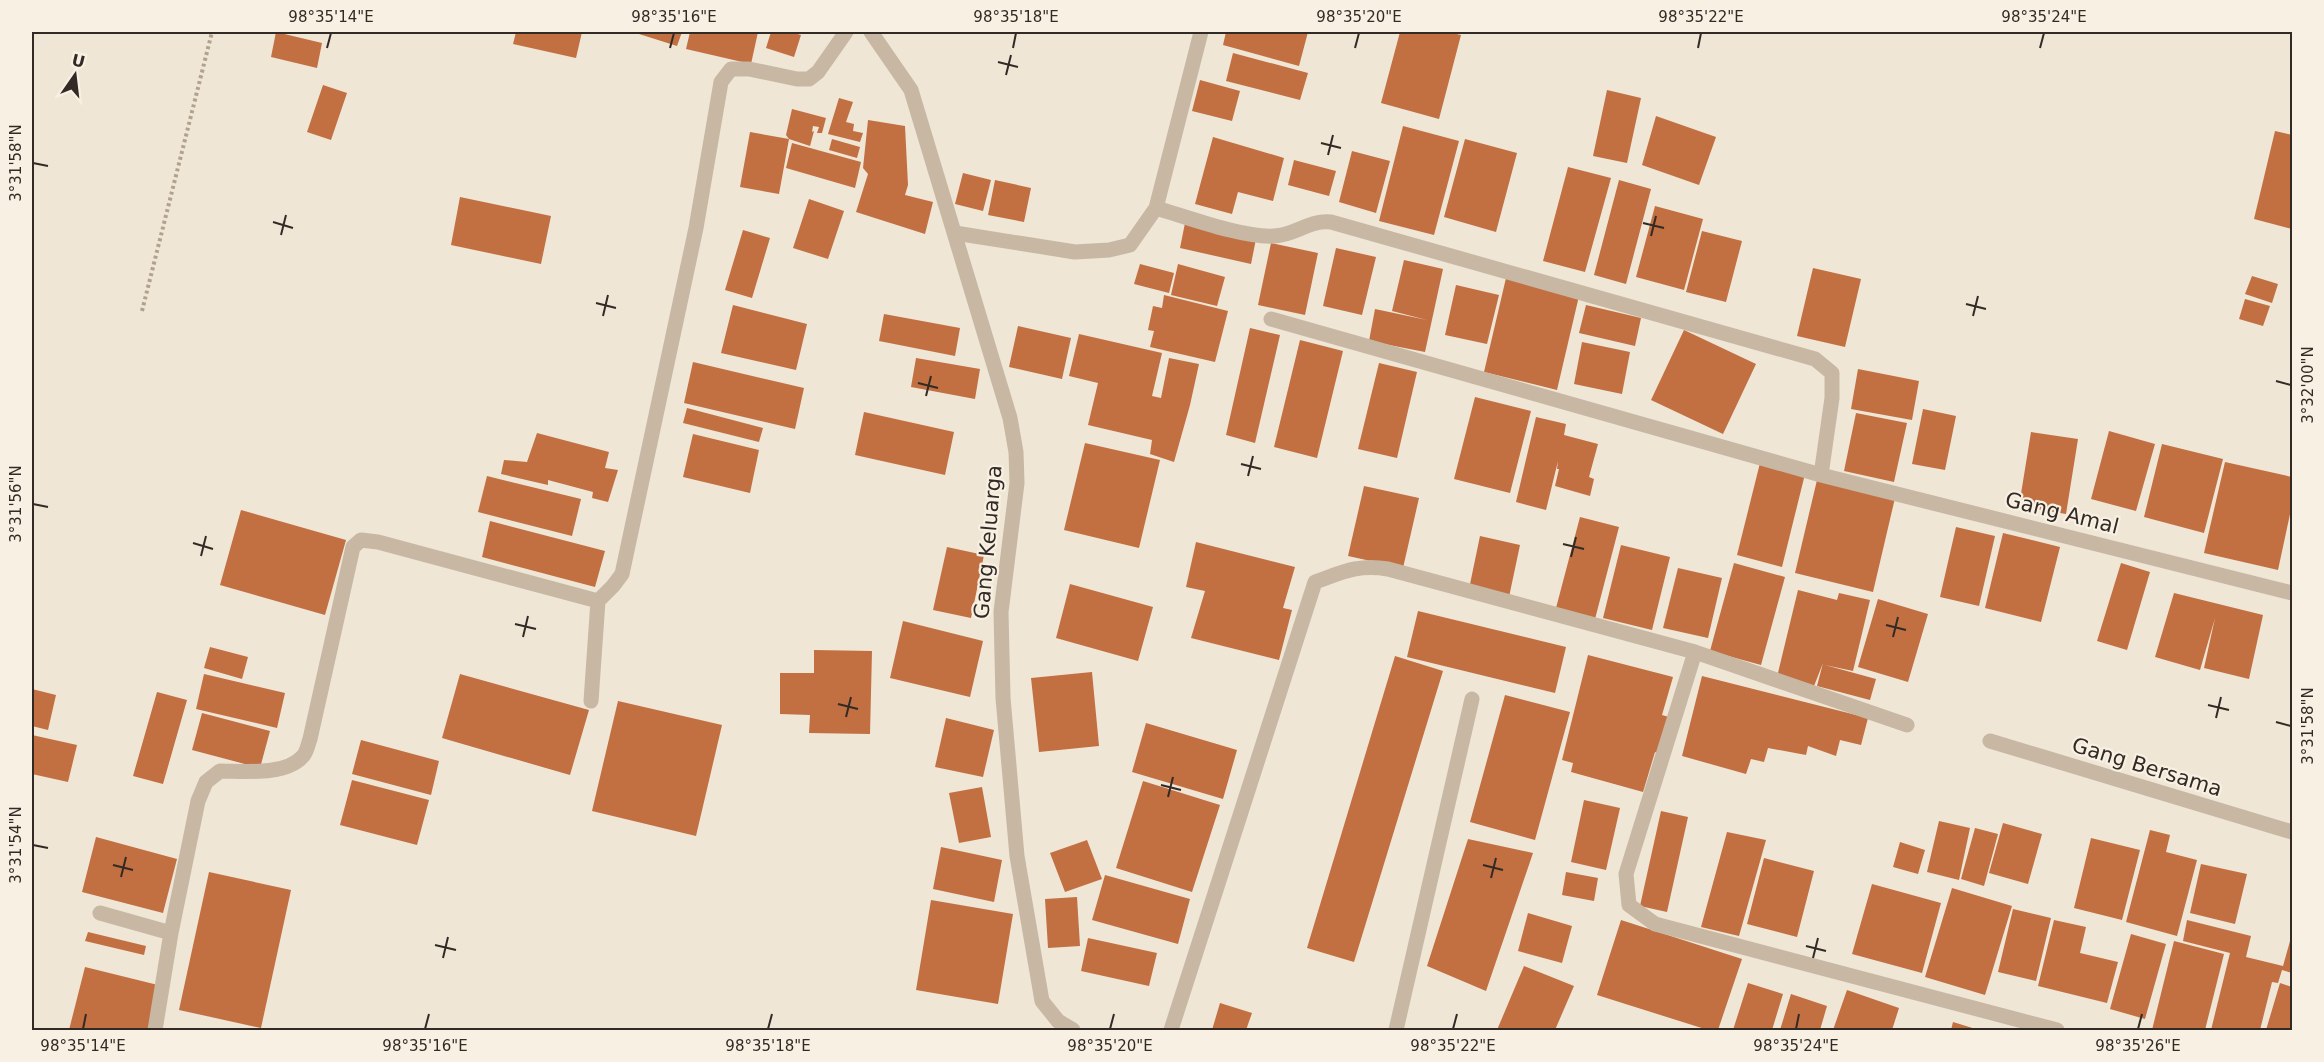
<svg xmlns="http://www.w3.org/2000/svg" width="2324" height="1062" font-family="'DejaVu Sans',sans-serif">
	<rect width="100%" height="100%" fill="#efe6d6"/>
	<path fill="#c26f42" d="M276,32L322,43L317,68L271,57Z
		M516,32H582L576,58L513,44Z
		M640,32H682L677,46L639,34Z
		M690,32H758L751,64L686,49Z
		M771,32H790L801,35L794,57L766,48Z
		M1226,32H1308L1299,66L1223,45Z
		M1400,32H1448L1461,35L1439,119L1381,103Z
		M1233,53L1308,73L1300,100L1226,81Z
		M1200,80L1240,91L1232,121L1192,111Z
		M323,85L347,93L331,140L307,132Z
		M1607,90L1641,98L1627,163L1593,156Z
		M839,98L853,102L846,122L854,124L853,131L863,133L860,142L828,134Z
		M792,109L826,118L822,133H817L819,127L813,126L812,132L814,131L810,146L789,139L786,135Z
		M1656,116L1716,137L1699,185L1642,165Z
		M868,120L905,126L908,185L905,195L933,202L925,234L856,212L868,174L863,168Z
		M1403,126L1459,141L1434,235L1379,221Z
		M2275,131L2292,135V229L2254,219Z
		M750,132L789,139L779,194L740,187Z
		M1213,137L1284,158L1273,201L1238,192L1232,214L1195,204Z
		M832,139L860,147L857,158L829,150Z
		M1465,139L1517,153L1496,232L1444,217Z
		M792,143L861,162L855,188L786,168Z
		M1352,151L1390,161L1376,213L1339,202Z
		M1294,160L1336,171L1329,196L1288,185Z
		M1568,167L1611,178L1585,272L1543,261Z
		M963,173L991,180L983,211L955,204Z
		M995,180L1031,188L1024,222L988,215Z
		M1619,180L1651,189L1626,284L1594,275Z
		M460,197L551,216L541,264L451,245Z
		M809,199L844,211L828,259L793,248Z
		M1655,206L1703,219L1684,290L1636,277Z
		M1185,223L1256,239L1251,264L1180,248Z
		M743,230L770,238L752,298L725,290Z
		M1702,231L1742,241L1726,302L1686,292Z
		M1271,243L1318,253L1305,315L1258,305Z
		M1336,248L1376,257L1362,315L1323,306Z
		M1404,260L1443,269L1425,352L1369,341L1375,309L1427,320L1392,311Z
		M1140,264L1174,273L1169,293L1134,284Z
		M1178,264L1225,277L1217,306L1171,295Z
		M1813,268L1861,279L1845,347L1797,336Z
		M2252,276L2278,284L2272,303L2245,294Z
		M1506,278L1579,296L1557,390L1484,372Z
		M1456,285L1499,295L1487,344L1445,335Z
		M1164,295L1228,311L1215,362L1150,347L1154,331L1148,330L1153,306L1162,308Z
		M2245,299L2270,306L2263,326L2239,319Z
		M733,305L807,324L796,370L721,353Z
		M1586,305L1641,318L1635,346L1579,333Z
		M884,314L960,328L955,356L879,341Z
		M1018,326L1071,338L1062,379L1009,367Z
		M1250,328L1280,335L1255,443L1226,435Z
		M1684,330L1756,364L1723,434L1651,400Z
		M1079,334L1162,353L1152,396L1161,398L1169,358L1199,364L1190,405L1174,462L1150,454L1152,440L1088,425L1098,383L1069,376Z
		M1300,340L1343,351L1317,458L1274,447Z
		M1582,342L1630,352L1622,394L1574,384Z
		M916,358L980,369L975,399L911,387Z
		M693,362L804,388L795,429L684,403Z
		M1379,363L1417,372L1397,458L1358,449Z
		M1858,369L1919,381L1912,420L1851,409Z
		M1475,397L1531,411L1510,493L1454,479Z
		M687,408L763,428L759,442L683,423Z
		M1923,409L1956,416L1945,470L1912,464Z
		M864,412L954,432L945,475L855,455Z
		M1856,413L1907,423L1894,482L1844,471Z
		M1536,417L1566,424L1564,435L1598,444L1589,477L1594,479L1590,496L1555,486L1559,469H1557L1558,461L1546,510L1516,502Z
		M2109,431L2155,444L2136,511L2091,499Z
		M2031,432L2078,439L2066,514L2019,506Z
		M537,433L609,452L605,468L618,470L608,502L592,498L593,492L548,480V485L501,474L504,460L527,462Z
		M693,434L759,450L750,493L683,477Z
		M1085,443L1160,460L1139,548L1064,530Z
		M2162,444L2223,459L2204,533L2144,517Z
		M2225,462L2292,477V505L2278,570L2204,553Z
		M1760,463L1805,474L1782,567L1737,555Z
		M487,476L581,499L572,536L478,512Z
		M1817,480L1895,498L1873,592L1795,573Z
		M1364,486L1419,498L1403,568L1348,556Z
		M241,510L346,540L325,615L220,585Z
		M1580,517L1619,527L1595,619L1556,608Z
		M490,521L605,551L595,587L482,557Z
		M1956,527L1995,536L1979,606L1940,597Z
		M2003,533L2060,547L2041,622L1985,608Z
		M1480,536L1520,545L1509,597L1469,589Z
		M1196,542L1295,567L1283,608L1292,610L1279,660L1191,638L1205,591L1186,587Z
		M1621,545L1670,557L1652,630L1603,618Z
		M947,547L984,555L971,618L933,610Z
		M1734,563L1785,577L1761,665L1710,651Z
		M2121,563L2150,572L2127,650L2097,641Z
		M1678,568L1722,578L1708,638L1663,628Z
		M1070,584L1153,607L1138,661L1056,638Z
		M1798,590L1837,600L1839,593L1870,600L1853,671L1825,665L1876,679L1870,700L1817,686L1823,663L1814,686L1777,677Z
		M2174,593L2263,615L2249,679L2204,668L2215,618L2200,670L2155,657Z
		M1878,599L1928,614L1908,682L1858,667Z
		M1418,611L1566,647L1555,693L1407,657Z
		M903,621L983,641L970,697L890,678Z
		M210,647L248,657L242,679L204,668Z
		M814,650L872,651L870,734L809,733L810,715L780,714V673H814Z
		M1588,655L1673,677L1662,715L1669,717L1659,754L1655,752L1643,792L1571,772L1573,763L1562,760Z
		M1395,656L1443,671L1354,962L1307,948Z
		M1092,672L1099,746L1039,752L1031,678Z
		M204,674L285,693L277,728L196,709Z
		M460,674L589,710L570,775L442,738Z
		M1702,676L1868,718L1861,745L1840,740L1836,756L1808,746L1806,755L1768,748L1764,762L1751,759L1746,774L1682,756Z
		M32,689L56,695L48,730L32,726Z
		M157,692L187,700L163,784L133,776Z
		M1505,695L1570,712L1535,840L1470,822Z
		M618,701L722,725L696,836L592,811Z
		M202,713L270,731L260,768L192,750Z
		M946,718L994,730L983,777L935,767Z
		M1146,723L1237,750L1223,799L1132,772Z
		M32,735L77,745L68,782L32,774Z
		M361,740L439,761L431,795L352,774Z
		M352,780L429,800L417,845L340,825Z
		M1143,781L1220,805L1192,892L1116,868Z
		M982,787L991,837L959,843L949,793Z
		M1584,800L1620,808L1606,870L1571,862Z
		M1661,811L1688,817L1667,912L1640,906Z
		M1939,821L1970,828L1959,880L1927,872Z
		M2003,823L2042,834L2028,884L1989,873Z
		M1975,828L1998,834L1984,886L1961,879Z
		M2150,830L2170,835L2166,852L2197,860L2177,936L2126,922Z
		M1727,832L1766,840L1739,936L1701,927Z
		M96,837L177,859L163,913L82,892Z
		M2091,838L2140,850L2122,920L2074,908Z
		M1468,839L1533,853L1486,991L1427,966Z
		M1087,840L1102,879L1065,892L1050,853Z
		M1900,842L1925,850L1918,874L1893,867Z
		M941,847L1002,860L994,902L933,889Z
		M1764,858L1814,871L1797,937L1747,924Z
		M2201,864L2247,874L2235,924L2190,913Z
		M209,872L291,890L261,1028L179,1010Z
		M1566,872L1598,878L1594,901L1562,895Z
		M1105,875L1190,899L1178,944L1092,920Z
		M1872,884L1941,903L1922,973L1852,954Z
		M1952,888L2012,906L1985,995L1925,977Z
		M1077,897L1080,946L1048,948L1045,899Z
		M931,900L1013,914L998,1004L916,990Z
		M2013,909L2051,918L2036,981L1998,972Z
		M1528,913L1572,926L1562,963L1518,951Z
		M1621,920L1742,959L1718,1030H1708L1597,995Z
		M2054,920L2086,927L2080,953L2118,962L2107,1003L2038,986Z
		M2187,920L2251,936L2246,957L2283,966L2292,934V973L2282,970L2278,983L2272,982L2260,1030H2211L2230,953L2183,941Z
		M88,932L146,946L144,955L85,941Z
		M2131,934L2166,944L2145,1019L2110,1009Z
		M1088,938L1157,953L1149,986L1081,971Z
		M2174,941L2224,954L2205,1030H2152Z
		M1524,966L1574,986L1555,1030H1497Z
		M85,967L162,986L151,1030H69Z
		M1748,983L1783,994L1772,1030H1733Z
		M2280,983L2292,987V1030H2266Z
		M1847,990L1899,1008L1892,1030H1833Z
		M1791,994L1827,1006L1820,1030H1780Z
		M1220,1003L1252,1013L1246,1030H1212Z
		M1953,1022L1979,1030H1951Z"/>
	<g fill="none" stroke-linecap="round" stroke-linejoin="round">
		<path stroke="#b2a18d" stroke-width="4" stroke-dasharray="3 3" stroke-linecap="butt" d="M142,311L212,32"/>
		<path stroke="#c7b7a3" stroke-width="15" d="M871,32L911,90L1010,418L1016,452L1017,483L1001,612L1003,698L1017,856L1042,1001L1058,1021L1073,1030
			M1156,208C1187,217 1243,238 1274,236C1296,235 1308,220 1331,222L1815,359L1832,373V398L1821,475
			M955,233L1075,252L1109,250L1130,245L1156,208L1201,32
			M1271,319L1821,475L2292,593
			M1695,652L1626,874L1629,905L1655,924L2057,1030
			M591,701L598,601
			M1990,741L2292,832
			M100,913L171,933
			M155,1030L171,933L198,801L206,782L220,771C243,771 286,776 303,756C307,752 308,744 310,739L353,547L361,540L378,542L598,601L613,586L622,574L696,228L721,82L731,69H749L797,79H809L818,72L846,32
			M1171,1030L1315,582C1343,572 1358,564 1388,569L1695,652L1907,725
			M1396,1030L1472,699"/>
	</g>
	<path fill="none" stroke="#322a25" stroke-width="2" d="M327,48L331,33M670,48L674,33M1013,48L1016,33M1355,48L1359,33M1698,48L1701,33M2040,48L2044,33M998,62L1018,67M1006,75L1011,55M1321,143L1341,148M1328,155L1333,135M33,163L48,166M273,222L293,228M1643,223L1664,228M281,235L286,215M1651,236L1656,216M596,303L616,308M1966,304L1986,309M603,316L608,295M1973,316L1978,296M2276,381L2291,385M918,383L938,388M926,396L931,376M1241,464L1261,469M1248,476L1253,456M33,504L48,507M193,543L213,549M1563,544L1584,549M201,556L206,536M1571,557L1576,537M515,624L536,629M1886,625L1906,630M523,637L528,616M1893,637L1898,617M838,704L858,709M2208,705L2229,710M846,717L851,697M2216,718L2221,697M2276,722L2291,726M1161,785L1181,790M1168,797L1173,777M33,845L48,848M113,865L133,870M1483,865L1503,870M121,877L126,857M1491,878L1496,858M435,945L456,950M1806,946L1826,951M443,958L448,937M1813,958L1818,938M83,1029L86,1014M425,1029L429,1014M768,1029L772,1014M1110,1029L1114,1014M1453,1029L1457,1014M1796,1029L1799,1014M2138,1029L2142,1014"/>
	<g text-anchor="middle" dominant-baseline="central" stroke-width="4.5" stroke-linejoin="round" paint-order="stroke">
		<g font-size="21" fill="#322a25" stroke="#f8f0e2">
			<text transform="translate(2062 513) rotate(14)">Gang Amal</text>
			<text transform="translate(988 542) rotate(-85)">Gang Keluarga</text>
			<text transform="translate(2147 767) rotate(17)">Gang Bersama</text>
		</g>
	</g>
	<rect width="2324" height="1062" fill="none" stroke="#f8f0e2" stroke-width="66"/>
	<g transform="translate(75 75) rotate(14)" stroke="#f8f0e2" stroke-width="4.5" paint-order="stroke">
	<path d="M0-4.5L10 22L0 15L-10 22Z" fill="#322a25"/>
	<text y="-9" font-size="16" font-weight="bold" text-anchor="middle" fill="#322a25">U</text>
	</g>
	<rect x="33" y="33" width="2258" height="996" fill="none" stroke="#322a25" stroke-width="2"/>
	<g font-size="15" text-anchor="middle" fill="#322a25">
		<text x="331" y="22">98°35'14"E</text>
		<text x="674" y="22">98°35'16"E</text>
		<text x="1016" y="22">98°35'18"E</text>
		<text x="1359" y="22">98°35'20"E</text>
		<text x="1701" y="22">98°35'22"E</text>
		<text x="2044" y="22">98°35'24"E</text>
		<text transform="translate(16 163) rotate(-90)" y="5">3°31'58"N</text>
		<text transform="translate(2308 385) rotate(-90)" y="5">3°32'00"N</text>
		<text transform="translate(16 504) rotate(-90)" y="5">3°31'56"N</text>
		<text transform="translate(2308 726) rotate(-90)" y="5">3°31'58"N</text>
		<text transform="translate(16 845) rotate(-90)" y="5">3°31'54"N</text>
		<text x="83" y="1051">98°35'14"E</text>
		<text x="425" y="1051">98°35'16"E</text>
		<text x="768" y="1051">98°35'18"E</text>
		<text x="1110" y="1051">98°35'20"E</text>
		<text x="1453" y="1051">98°35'22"E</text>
		<text x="1796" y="1051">98°35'24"E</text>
		<text x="2138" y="1051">98°35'26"E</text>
	</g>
</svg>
